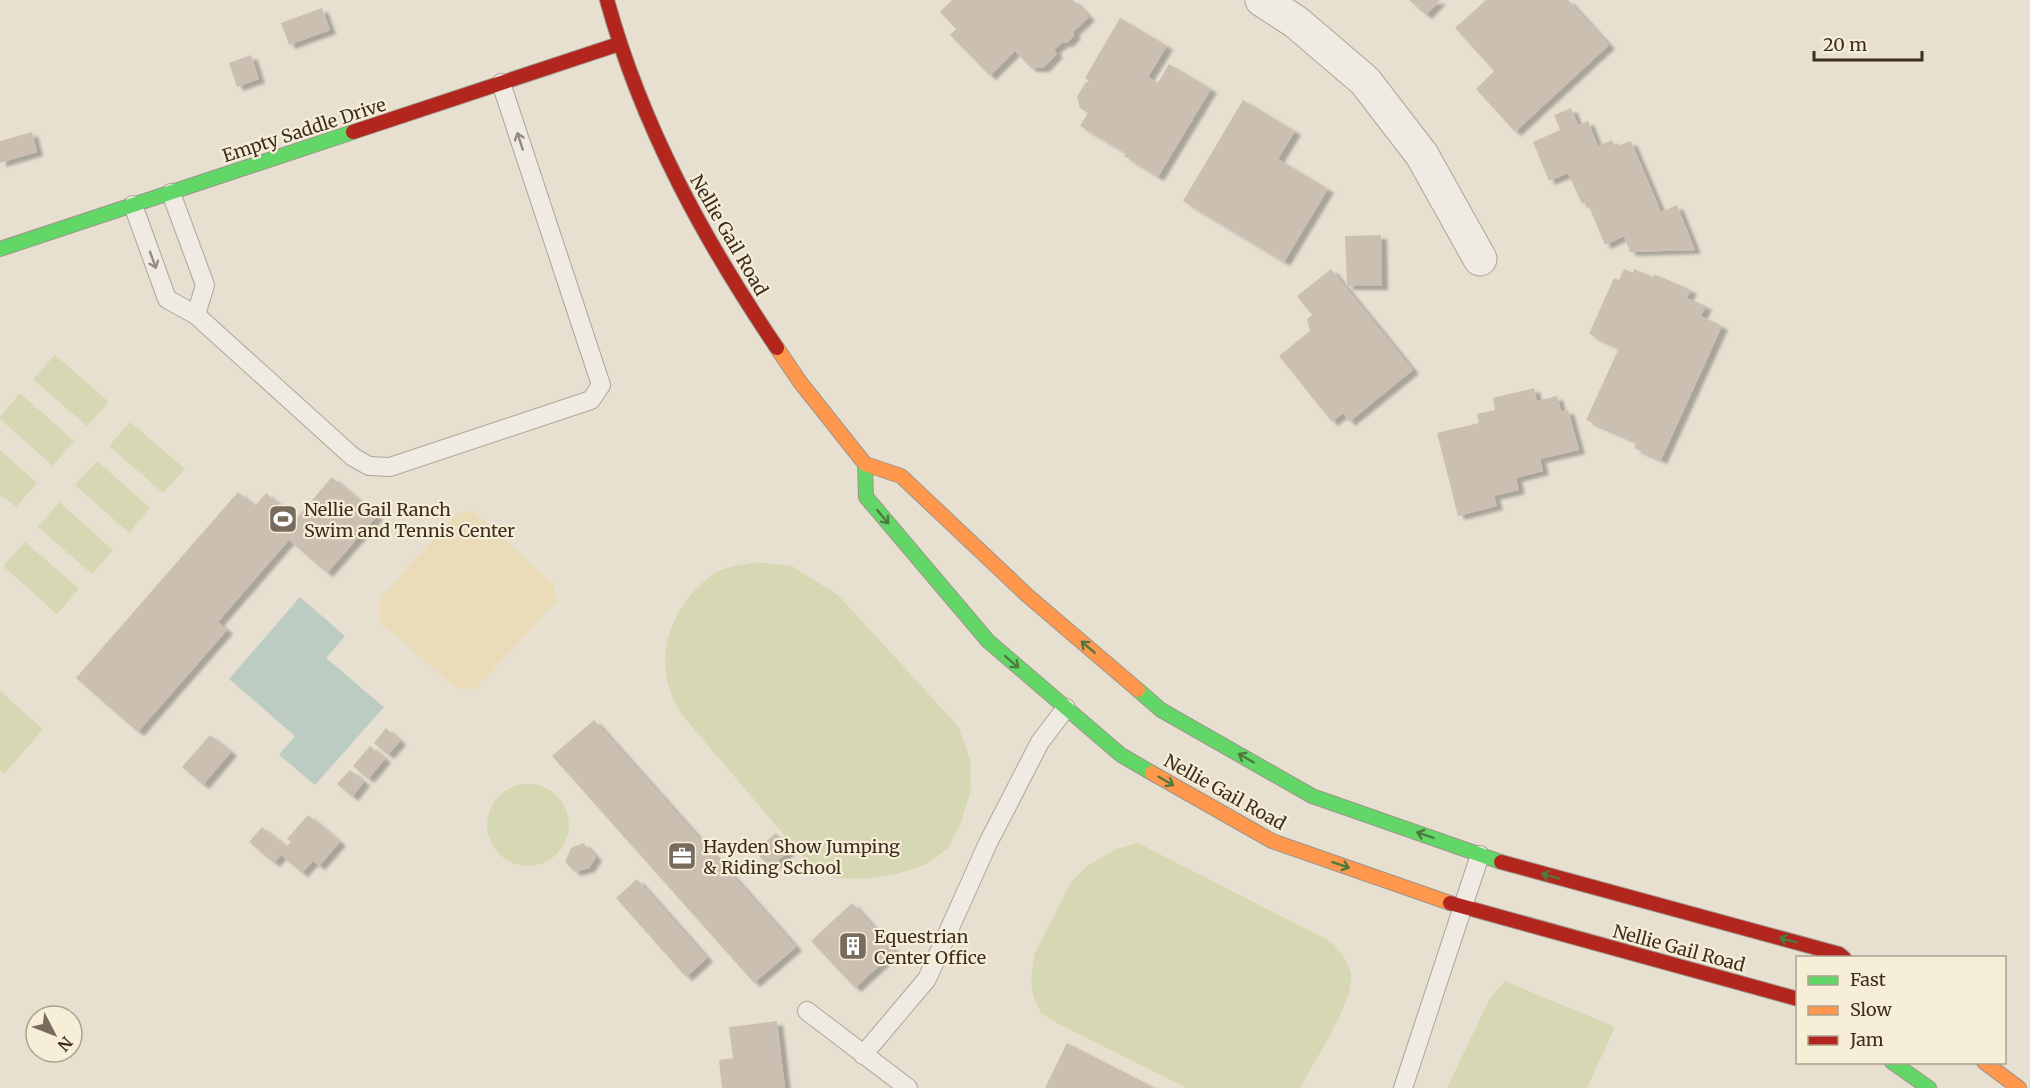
<svg xmlns="http://www.w3.org/2000/svg" width="2030" height="1088" font-family="Merriweather,serif">
	<defs>
		<filter id="shadow"><feDropShadow dx="6" dy="4" stdDeviation="1.5" flood-color="#0004"/></filter>
	</defs>
	<rect width="100%" height="100%" fill="#e7e0d1"/>
	<path fill="#d6d7b3" d="M55,355L109,402L87,426L33,379Z
		M20,393L74,441L53,466L0,419V417Z
		M130,422L185,469L163,493L109,446Z
		M0,450L37,483L16,507L0,494Z
		M97,461L150,508L129,533L75,485Z
		M59,502L113,550L92,574L38,527Z
		M25,542L79,589L57,614L3,566Z
		M755,562L792,566L838,595L958,726L970,759L971,790L961,823L948,848L925,865L896,874L867,879L837,878L808,863L682,715C678,707 672,699 670,690C654,646 679,594 719,571C728,566 744,565 755,562Z
		M0,691L43,729L4,774L0,770Z
		M487 825a41 41 0 1 1 82 0a41 41 0 1 1-82 0Z
		M1138,843L1330,941C1341,952 1348,960 1351,975C1355,999 1313,1064 1300,1088H1187L1053,1021L1041,1013L1034,998L1031,984L1034,955L1071,882L1087,866L1116,849Z
		M1505,981L1615,1027L1587,1088H1447L1490,998Z"/>
	<path fill="#eadcb9" d="M473,511L554,585L557,601L475,689H457L380,622V598L457,513Z"/>
	<path fill="#bcccc2" d="M300,597L345,636L326,658L384,707L315,785L279,755L295,736L229,679Z"/>
	<path fill="#cbbfb2" filter="url(#shadow)" d="M952,0H1073L1089,17L1074,31V36L1067,43H1062L1054,50L1057,54L1043,68H1031L1015,51L990,76L950,35L956,29L940,12Z
		M1409,0H1440L1426,15Z
		M1486,0H1568L1609,45L1515,132L1476,89L1494,71L1455,28Z
		M322,8L330,30L289,45L281,23Z
		M1120,18L1167,46L1148,77L1158,83L1169,64L1211,89L1158,177L1124,156L1126,153L1080,126L1088,113L1080,108L1077,97L1085,83L1089,81L1085,78Z
		M251,55L259,79L237,87L229,63Z
		M1243,100L1295,131L1278,159L1328,189L1284,262L1183,201Z
		M1571,108L1578,125L1588,121L1598,146L1612,140L1615,147L1631,141L1661,212L1677,205L1695,250L1630,252L1624,236L1605,245L1587,202L1582,204L1568,173L1549,181L1533,142L1560,130L1554,115Z
		M32,132L37,152L0,163V141Z
		M1381,235L1382,286H1347L1345,236Z
		M1331,269L1413,370L1349,422L1343,413L1332,422L1279,356L1310,331L1307,319L1312,315L1297,296Z
		M1624,269L1633,273L1634,269L1653,277L1654,274L1691,290L1687,298L1706,306L1701,316L1722,326L1661,460L1634,448L1637,442L1586,420L1619,348L1589,334L1614,278L1619,280Z
		M1534,388L1537,401L1557,396L1561,411L1568,410L1579,450L1540,459L1543,471L1516,478L1519,490L1494,496L1497,506L1458,516L1437,433L1479,423L1477,414L1495,410L1493,398Z
		M332,477L377,516L327,573L289,540L218,622L227,630L138,732L76,678L238,492L255,506L266,493L296,519Z
		M594,720L796,947L754,983L552,756Z
		M386,728L400,741L388,755L374,743Z
		M210,735L231,752L203,785L182,767Z
		M370,746L385,759L368,779L353,766Z
		M350,770L364,782L352,797L337,784Z
		M308,815L340,842L319,866L313,861L302,873L281,855L274,863L249,842L262,827L286,847L291,842L287,839Z
		M776,833L791,849L770,868L755,851Z
		M583,843L596,857L589,868L575,872L565,862L571,848Z
		M637,879L707,958L686,977L616,898Z
		M852,903L895,951L855,988L811,941Z
		M777,1021L785,1088H722L719,1060L733,1058L729,1027Z
		M1067,1043L1155,1088H1045Z"/>
	<g fill="none" stroke-linecap="round" stroke-linejoin="round">
		<g stroke="#ada599" stroke-width="20">
			<path id="lane" d="M171,193L205,285L196,315
				M133,205L167,299L196,315L353,457L369,466L390,467L591,400L601,385L501,83
				M807,1011L908,1088
				M863,1055L927,979L988,843L1040,742L1066,708
				M1403,1088L1480,855"/>
		</g>
		<g stroke="#ada599" stroke-width="35">
			<path id="street" d="M1262,0L1296,22L1365,81L1422,155L1480,259"/>
		</g>
		<g stroke="#9c958a" stroke-width="16">
			<path id="fast" d="M0,249L353,132
				M865,464L866,497L988,641L1121,755L1152,773
				M1138,690L1161,710L1312,796L1501,862
				M1892,1062L1929,1088"/>
		</g>
		<g stroke="#9c958a" stroke-width="16">
			<path id="slow" d="M777,348L800,382L865,464L901,476L1028,596L1138,690
				M1152,773L1272,841L1450,903
				M1984,1062L2019,1088"/>
		</g>
		<g stroke="#9c958a" stroke-width="16">
			<path id="jam" d="M607,0C642,127 704,240 777,348
				M353,132L619,44
				M1501,862L1839,954L1844,958
				M1450,903L1798,999"/>
		</g>
		<use href="#lane" stroke="#efebe3" stroke-width="18"/>
		<use href="#street" stroke="#efebe3" stroke-width="33"/>
		<use href="#fast" stroke="#63d668" stroke-width="14"/>
		<use href="#slow" stroke="#ff974d" stroke-width="14"/>
		<use href="#jam" stroke="#b3261e" stroke-width="14"/>
	</g>
	<defs><path id="oneway-shaft" d="M-6 0H5M1.5-3L5.5 0L1.5 3" fill="none" stroke-width="1.6" stroke-linecap="round" stroke-linejoin="round" transform="scale(1.5)"/></defs>
	<g stroke="#968c82">
		<use href="#oneway-shaft" transform="translate(520 141) rotate(-108)"/>
		<use href="#oneway-shaft" transform="translate(153 260) rotate(70)"/>
	</g>
	<g stroke="#4e7a40">
		<use href="#oneway-shaft" transform="translate(883 517) rotate(50)"/>
		<use href="#oneway-shaft" transform="translate(1088 647) rotate(-139)"/>
		<use href="#oneway-shaft" transform="translate(1012 662) rotate(41)"/>
		<use href="#oneway-shaft" transform="translate(1246 758) rotate(-150)"/>
		<use href="#oneway-shaft" transform="translate(1166 781) rotate(30)"/>
		<use href="#oneway-shaft" transform="translate(1425 835) rotate(-161)"/>
		<use href="#oneway-shaft" transform="translate(1341 865) rotate(19)"/>
		<use href="#oneway-shaft" transform="translate(1550 876) rotate(-165)"/>
		<use href="#oneway-shaft" transform="translate(1788 940) rotate(-165)"/>
	</g>
	<defs>
		<g id="stadium-square" transform="scale(1.5)"><rect x="-9" y="-9" width="18" height="18" rx="4" fill="#786c5e" stroke="#f7eed8"/><path d="M0-5a6.5 5 0 1 0 0 10a6.5 5 0 1 0 0-10ZM-3.5-1.8h7v3.6h-7Z" fill="#fff"/></g>
		<g id="office-square" transform="scale(1.5)"><rect x="-9" y="-9" width="18" height="18" rx="4" fill="#786c5e" stroke="#f7eed8"/><path d="M-6-3h4V-5.5h4V-3h4V5H-6ZM-1-4.5V-3h2v-1.5ZM-6 0V1H6V0Z" fill="#fff"/></g>
		<g id="building-square" transform="scale(1.5)"><rect x="-9" y="-9" width="18" height="18" rx="4" fill="#786c5e" stroke="#f7eed8"/><path d="M-4-6H4V6H1V3H-1V6H-4ZM-2.5-4.3h1.7v1.8h-1.7ZM.8-4.3h1.7v1.8H.8ZM-2.5-1h1.7V.8h-1.7ZM.8-1h1.7V.8H.8Z" fill="#fff"/></g>
	</defs>
	<g fill-rule="evenodd">
		<use href="#stadium-square" x="283" y="519"/>
		<use href="#office-square" x="682" y="856"/>
		<use href="#building-square" x="853" y="946"/>
	</g>
	<g text-anchor="middle" dominant-baseline="central" stroke-width="4.5" stroke-linejoin="round" paint-order="stroke">
		<g font-size="18" fill="#3d2e20" stroke="#f7eed8">
			<text transform="translate(304 130) rotate(-18)">Empty Saddle Drive</text>
			<text transform="translate(729 235) rotate(60)">Nellie Gail Road</text>
			<text transform="translate(1225 792) rotate(29)">Nellie Gail Road</text>
			<text transform="translate(1679 948) rotate(15)">Nellie Gail Road</text>
		</g>
		<g font-size="18" fill="#3d2e20" stroke="#f7eed8" text-anchor="start">
			<text x="304" y="509">Nellie Gail Ranch<tspan x="304" dy="21">Swim and Tennis Center</tspan></text>
			<text x="703" y="846">Hayden Show Jumping<tspan x="703" dy="21">&amp; Riding School</tspan></text>
			<text x="874" y="936">Equestrian<tspan x="874" dy="21">Center Office</tspan></text>
		</g>
	</g>
	<rect x="1796" y="956" width="210" height="108" fill="#f7eed8" stroke="#ada18e" stroke-width="1.5"/>
	<rect x="1808" y="976" width="30" height="9" fill="#63d668" stroke="#ada18e" stroke-width="1.5"/>
	<text x="1850" y="986" font-size="18" fill="#3d2e20">Fast</text>
	<rect x="1808" y="1006" width="30" height="9" fill="#ff974d" stroke="#ada18e" stroke-width="1.5"/>
	<text x="1850" y="1016" font-size="18" fill="#3d2e20">Slow</text>
	<rect x="1808" y="1036" width="30" height="9" fill="#b3261e" stroke="#ada18e" stroke-width="1.5"/>
	<text x="1850" y="1046" font-size="18" fill="#3d2e20">Jam</text>
	<g transform="translate(54 1034) rotate(132)"><circle r="28" fill="#f7eed8" stroke="#ada18e" stroke-width="1.5"/>
	<path d="M0-4.5L10 22L0 15L-10 22Z" fill="#786c5e"/>
	<text y="-9" font-size="16" font-weight="bold" text-anchor="middle" fill="#3d2e20">N</text>
	</g>
	<path d="M1814 51v9h108v-9" fill="none" stroke="#3d2e20" stroke-width="3"/>
	<text x="1823" y="51" font-size="18" fill="#3d2e20" stroke="#f7eed8" stroke-width="4.5" paint-order="stroke">20 m</text>
</svg>
